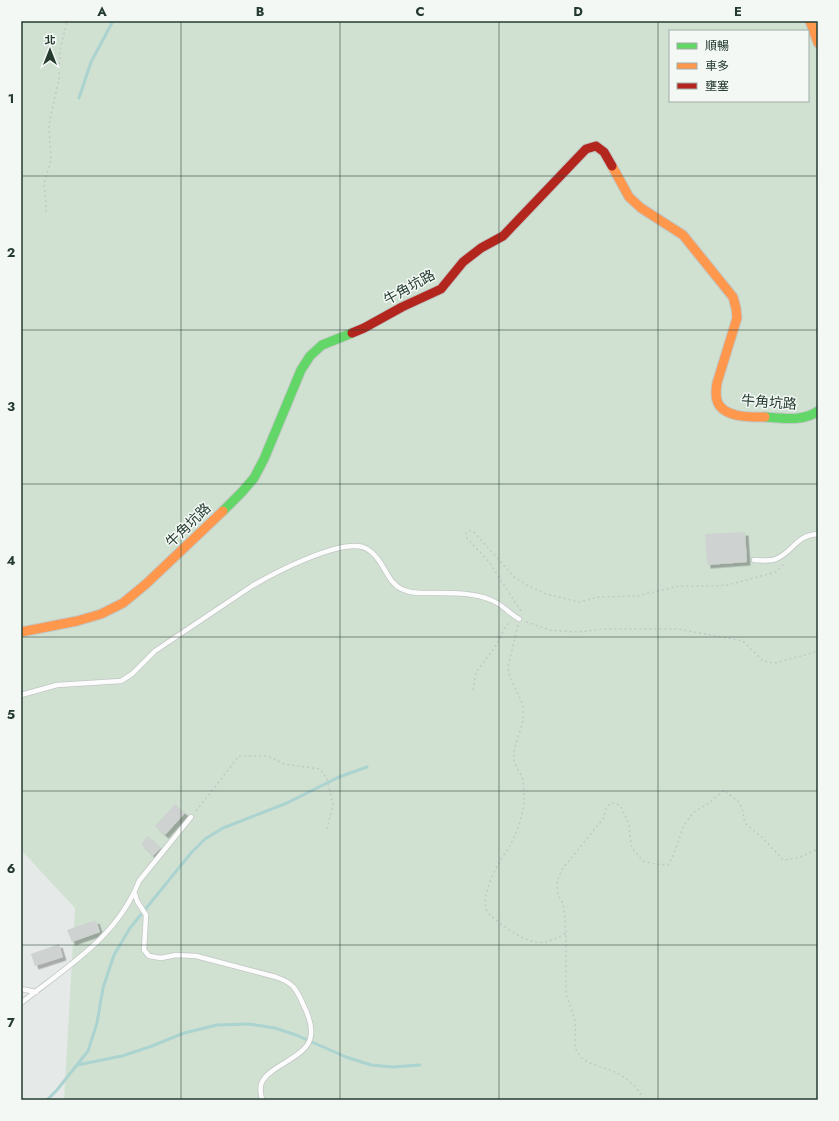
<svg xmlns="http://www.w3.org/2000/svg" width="839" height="1121" font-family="Jost,'Noto Sans TC',sans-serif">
	<defs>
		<filter id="shadow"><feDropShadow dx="3.5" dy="3.5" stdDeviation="0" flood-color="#0004"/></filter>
	</defs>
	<rect width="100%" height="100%" fill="#e5e9e7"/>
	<path fill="#d0e1d2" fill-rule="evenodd" d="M21,21H818V1100H64L75,908L21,850ZM670,31H808V101H670Z"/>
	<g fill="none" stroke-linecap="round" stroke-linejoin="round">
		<path stroke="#abd3d0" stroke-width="3" d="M79,98L91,62L113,21
			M77,1065L122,1056L152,1046L184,1033L217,1025L249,1024L275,1028L296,1035L346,1057L371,1065L393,1067L420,1065
			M47,1100L57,1090L88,1051L97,1023L103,988L114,955L130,928L191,853L205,839L223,828L287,803L339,777L367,767"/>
	</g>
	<path fill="#ced2d0" filter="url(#shadow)" d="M745,532L747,562L707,565L705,534Z
		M175,804L185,813L165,835L155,826Z
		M148,836L161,848L153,856L141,844Z
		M96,920L100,932L72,942L67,930Z
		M59,944L63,957L35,966L31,954Z"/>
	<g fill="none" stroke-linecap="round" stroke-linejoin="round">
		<g stroke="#c2c6c4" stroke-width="6">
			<path id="lane" d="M754,560C761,560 769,562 776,559C793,552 796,535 818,534
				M21,695L57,685L121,681L132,674L155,651L252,586C274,573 337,540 363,547C368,549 374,554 377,558C387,570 390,587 407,591C416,594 427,593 437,593C455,593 475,593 491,600C502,604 509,613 519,619
				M135,894L137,901L146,915L144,950L149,956L161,958L176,955L196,956L276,977C293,983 296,988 303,1004C307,1012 312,1024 311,1034C310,1057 271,1064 262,1082C259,1088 261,1094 262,1100
				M21,989L36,992
				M21,1003C66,967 117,938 139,881L191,817"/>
		</g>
		<g stroke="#c1c7c4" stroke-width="11">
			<path id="fast" d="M765,417C783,418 803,422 818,411
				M223,511L242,492L254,478L264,459L301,370L310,356L322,345L352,333"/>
		</g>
		<g stroke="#c1c7c4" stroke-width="11">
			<path id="slow" d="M810,21L818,43
				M612,166L629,197L641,208L683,235L733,297L736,308L737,318L717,383C716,390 715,397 718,403C725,418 751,417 765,417
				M21,632L77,621L101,614L123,603L146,584L223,511"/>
		</g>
		<g stroke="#c1c7c4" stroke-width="11">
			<path id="jam" d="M352,333L364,328L402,307L441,289L463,262L481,248L503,236L586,149L596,146L604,152L612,166"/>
		</g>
		<path stroke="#c2c9c5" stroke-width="1.5" stroke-dasharray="2 3" stroke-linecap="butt" d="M46,212V202L44,184L51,160L49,127L50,119L59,79L60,51L67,21
			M521,611L489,562L466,537V533L468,531H471L475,533L514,577L527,585L546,594L579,602L598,597L637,596L679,586H713L728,585L776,572L785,563
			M526,622L550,630L577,632L605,629H678L743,641L763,661L775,663L812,653L818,650
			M518,625L508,667C509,682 521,694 523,709C526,727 512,742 514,760C515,765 519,771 522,777C524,783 524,794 524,801C523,816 517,833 509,847C506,853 501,858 498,865C492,875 481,899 487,911C491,918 508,929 516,934C537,946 545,945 566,933
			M473,690L476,672L495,647L506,626L511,621
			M196,811L239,756H268L284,764L320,769L327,779L333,805L327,829
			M641,1100V1095C635,1084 622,1075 610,1070C600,1066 585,1064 578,1053C572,1045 577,1032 575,1023C574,1012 567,1002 566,990V933L564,909L562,901L558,895L557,881L563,868L603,819L606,809L611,803H616L621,807L629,824L630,837L632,848L643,861L655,864L668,865L672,859L684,825L694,812L709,803L724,790L739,802L744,813L743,817L746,824L763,838L783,860L798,858L818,849"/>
		<use href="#lane" stroke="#fbfcfb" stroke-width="4.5"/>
		<use href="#fast" stroke="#63d668" stroke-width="9"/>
		<use href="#slow" stroke="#ff974d" stroke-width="9"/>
		<use href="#jam" stroke="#b3261e" stroke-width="9"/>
	</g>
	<path fill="none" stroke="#253b30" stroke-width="1" stroke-opacity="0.55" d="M181,21V1100M340,21V1100M499,21V1100M658,21V1100M21,176H818M21,330H818M21,484H818M21,637H818M21,791H818M21,945H818"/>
	<g text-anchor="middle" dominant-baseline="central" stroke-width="3" stroke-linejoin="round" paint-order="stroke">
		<g font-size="14" fill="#253b30" stroke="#f3f8f5">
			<text transform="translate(409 287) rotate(-29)">牛角坑路</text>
			<text transform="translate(769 402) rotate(4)">牛角坑路</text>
			<text transform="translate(188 525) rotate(-44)">牛角坑路</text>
		</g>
	</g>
	<rect width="839" height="1121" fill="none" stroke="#f3f8f5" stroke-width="44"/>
	<rect x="669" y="30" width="140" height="72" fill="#f3f8f5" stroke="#a1aca6"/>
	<rect x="677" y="43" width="20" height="6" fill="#63d668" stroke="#a1aca6"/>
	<text x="705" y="50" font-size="12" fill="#253b30">順暢</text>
	<rect x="677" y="63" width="20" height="6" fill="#ff974d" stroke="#a1aca6"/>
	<text x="705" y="70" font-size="12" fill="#253b30">車多</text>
	<rect x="677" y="83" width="20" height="6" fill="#b3261e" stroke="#a1aca6"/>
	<text x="705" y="90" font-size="12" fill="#253b30">壅塞</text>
	<g transform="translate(50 50)" stroke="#f3f8f5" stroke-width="3" paint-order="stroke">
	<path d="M0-3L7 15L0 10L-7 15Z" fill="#253b30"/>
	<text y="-6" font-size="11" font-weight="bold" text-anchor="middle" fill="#253b30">北</text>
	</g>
	<rect x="22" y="22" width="795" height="1077" fill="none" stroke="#253b30" stroke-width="1.5"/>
	<g font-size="13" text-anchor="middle" font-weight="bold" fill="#253b30">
		<text x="102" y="16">A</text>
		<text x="260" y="16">B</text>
		<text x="420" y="16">C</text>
		<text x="578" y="16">D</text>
		<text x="738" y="16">E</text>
		<text x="11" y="103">1</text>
		<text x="11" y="257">2</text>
		<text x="11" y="411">3</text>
		<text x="11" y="565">4</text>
		<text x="11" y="719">5</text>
		<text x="11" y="873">6</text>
		<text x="11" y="1027">7</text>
	</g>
</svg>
